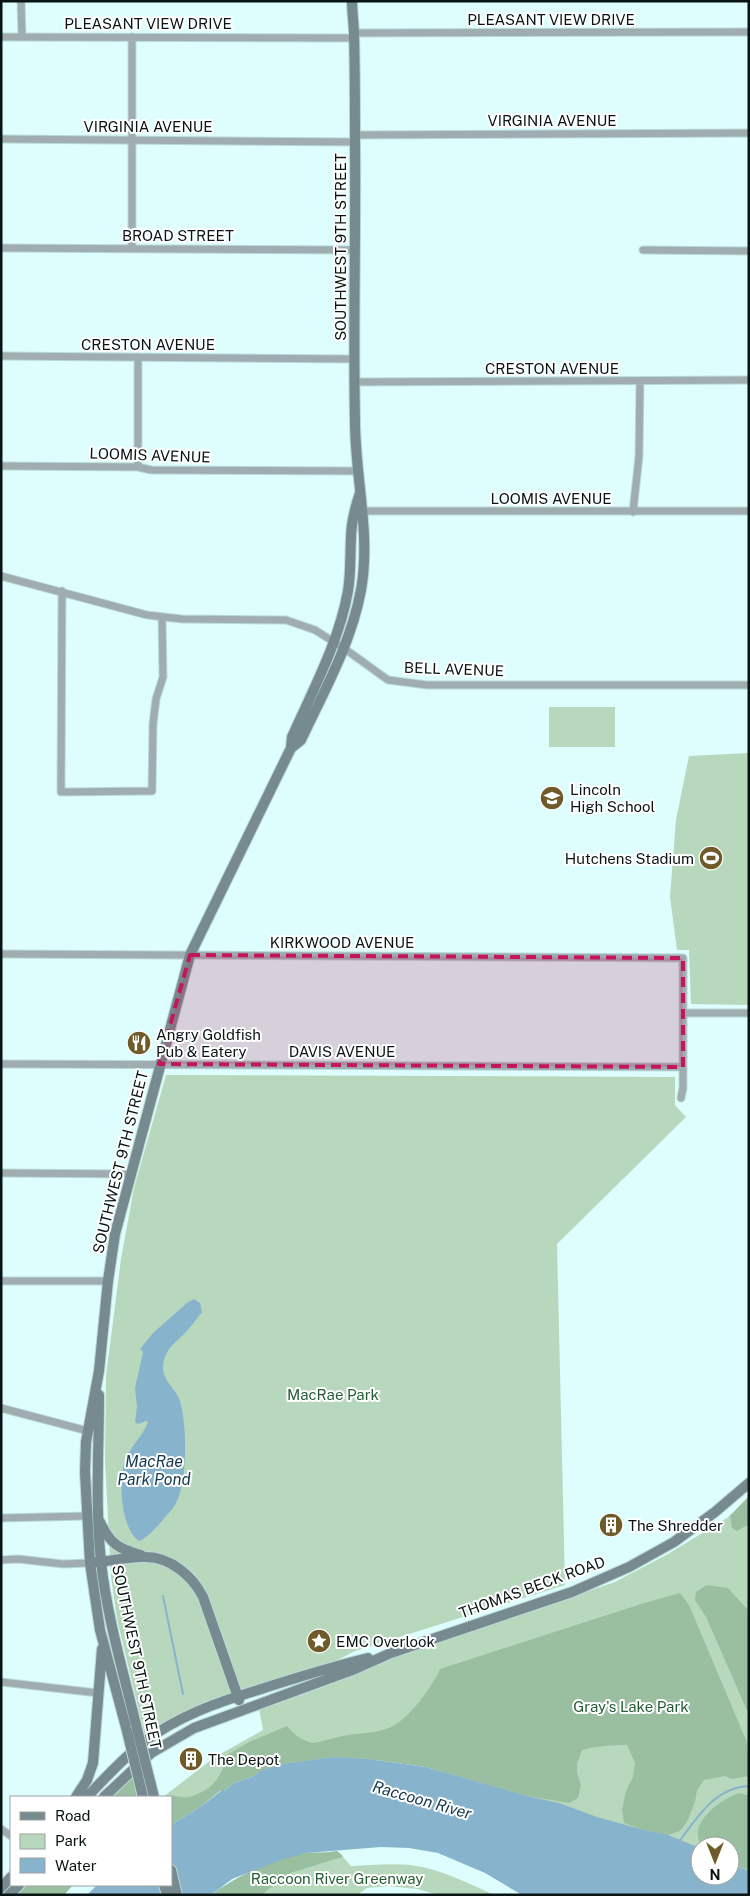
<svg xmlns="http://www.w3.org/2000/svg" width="750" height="1896" font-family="'Public Sans',sans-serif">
	<rect width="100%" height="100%" fill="#ddfefc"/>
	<path fill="#b7d8bd" d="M549,707H615V747H549Z
		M749,753V1005L691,1004L689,950H677L670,897L676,820L689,756Z
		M166,1075L675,1077V1105L686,1117L557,1244L565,1585L355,1651L328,1665L145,1736L117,1619L111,1577L105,1461L106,1376L121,1259L134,1188Z
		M749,1497V1868L730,1846H700V1849L575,1814L399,1758L246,1774L171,1821V1797H163L215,1757L263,1730L259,1708H265L331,1684L384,1661L615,1582L668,1554L727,1518Z
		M343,1857L351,1866C375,1865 399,1862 422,1867C447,1872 471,1885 495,1895H439L417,1889L388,1886L367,1888L357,1895H262L276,1883L291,1873Z"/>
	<path fill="#99bfa0" d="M749,1496V1524L737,1531L732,1528L730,1516Z
		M707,1585L728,1588L749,1611V1715L706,1617L695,1600L696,1592Z
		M680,1593L689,1605L746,1740L749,1752V1776L732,1779L725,1776L704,1780L697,1790L695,1802L687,1822L680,1831L668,1835L644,1830L624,1823L622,1810L626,1791L633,1777L635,1763L627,1745C611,1745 597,1746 582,1750L577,1764V1773L581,1785L578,1798L569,1803L527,1796L426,1767L368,1759L335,1757L282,1764L262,1770L252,1777L234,1783L224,1791H220L200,1807L171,1825V1797H169C177,1794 182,1799 189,1797C212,1791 222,1777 227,1755L249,1742L287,1726C295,1735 300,1740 313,1743C325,1741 336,1737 348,1735C362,1733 380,1733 393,1726C411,1716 432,1687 440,1669L641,1604Z
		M134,1776L138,1792L135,1797H111Z
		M740,1793L749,1796V1871L730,1864V1846H700C699,1841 697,1835 698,1830C702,1813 724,1798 740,1793Z
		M337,1851L342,1855L343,1857L291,1873L276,1883L262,1895H211C239,1875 272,1859 306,1853C316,1852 327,1853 337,1851Z
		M27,1885H73L64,1895H17Z"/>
	<path fill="#88b3cd" d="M194,1299L200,1303L202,1312C196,1319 191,1327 185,1333C177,1341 167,1348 164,1360C159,1380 175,1386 180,1401C187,1425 188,1482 176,1503C173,1510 166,1515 162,1521C155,1529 148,1537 139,1541C120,1528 118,1478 126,1458C132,1445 144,1434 148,1422L146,1421L138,1424L135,1422L137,1406L135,1388L143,1352L140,1349L153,1333L187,1303Z
		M335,1757L368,1759L426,1767L527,1796L559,1803L597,1817L644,1830L668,1835L700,1848V1876H730V1864L749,1871V1895H522L485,1873L438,1853L409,1848L381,1847L306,1853L281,1860L232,1879L211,1895H87L97,1885H171V1825L200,1807L221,1791H224L234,1783L252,1777L262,1770L282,1764Z"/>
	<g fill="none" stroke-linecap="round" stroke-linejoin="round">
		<path stroke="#88b3cd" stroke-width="2" d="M163,1596L183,1694
			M678,1843C697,1818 715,1787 749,1786"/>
		<g stroke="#bbd9d7" stroke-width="9">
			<path id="minor" d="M21,1L22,37
				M354,33L749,32
				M1,37L354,38
				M355,135L749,133
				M1,139L355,142
				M1,248L355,250
				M132,248V37
				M643,250L749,251
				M1,356L355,359
				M355,382L749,380
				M1,466L138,467L151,470L358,471
				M138,467V357
				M359,511H749
				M633,512L639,456L640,381
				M1,576L147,615L182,619L286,620L315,630L345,649L388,680L427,685H749
				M62,591L61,792L152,791L153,724L156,699L163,677L162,617
				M1,954L683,958V1088L681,1098
				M683,1013H749
				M1,1064L683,1067
				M1,1173L130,1174
				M1,1281H108
				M1,1408L88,1431
				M1,1518L87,1516
				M1,1560L18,1559L63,1564L90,1563
				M1,1682L98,1693
				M1,1829L11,1836"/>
		</g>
		<g stroke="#bbd9d7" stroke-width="12">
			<path id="secondary" d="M291,748L301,740C324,691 351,644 361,590C371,533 355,478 355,421C353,328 356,234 355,141C355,106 355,70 354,35C354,24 352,13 352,1
				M99,1395C99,1450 95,1506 101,1562C107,1617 123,1671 136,1725
				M100,1522C110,1544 119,1549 141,1555
				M96,1562C112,1561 130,1556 146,1557C171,1557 193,1577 203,1597L239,1700
				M127,1731L100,1630L90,1563L85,1472L86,1442L99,1371L108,1281L115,1234L190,955L291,748L292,737C313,690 339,642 348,591C351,573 350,556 351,538C351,522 355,508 360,493
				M76,1797L87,1780L93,1763L102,1649
				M87,1797C105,1778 123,1758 144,1742C178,1716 218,1702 258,1690C295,1678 331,1667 368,1658
				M104,1797L151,1753L194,1728L355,1669L391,1653L572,1592L629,1567L674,1542L715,1512L749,1483
				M171,1870L177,1895
				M164,1885L167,1895
				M1,1888L11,1877
				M9,1895L19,1885"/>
		</g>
		<use href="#minor" stroke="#a0adb0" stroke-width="7"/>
		<use href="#secondary" stroke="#778a8f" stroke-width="10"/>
		<g stroke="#bbd9d7" stroke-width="12" stroke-linecap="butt">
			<path id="secondary-bridge" d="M136,1725L154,1797
				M127,1731L143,1797"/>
		</g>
		<use href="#secondary-bridge" stroke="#778a8f" stroke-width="10"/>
	</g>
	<path fill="#c2185b" fill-opacity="0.2" stroke="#c2185b" stroke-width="4" stroke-dasharray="10 6" stroke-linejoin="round" d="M190,955L683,958V1067L159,1064Z"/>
	<defs>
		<g id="school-disc" transform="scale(1.25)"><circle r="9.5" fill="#6f5a29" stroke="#fff"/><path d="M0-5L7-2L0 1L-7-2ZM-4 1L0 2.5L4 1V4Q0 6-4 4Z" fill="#fff"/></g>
		<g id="stadium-disc" transform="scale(1.25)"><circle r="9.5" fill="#6f5a29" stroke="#fff"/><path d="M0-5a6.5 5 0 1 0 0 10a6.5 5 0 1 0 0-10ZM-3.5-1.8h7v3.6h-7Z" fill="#fff"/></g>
		<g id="restaurant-disc" transform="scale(1.25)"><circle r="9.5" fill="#6f5a29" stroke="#fff"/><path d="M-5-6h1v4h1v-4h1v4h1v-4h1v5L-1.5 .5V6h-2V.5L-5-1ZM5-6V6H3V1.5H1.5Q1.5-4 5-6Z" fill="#fff"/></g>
		<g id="building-disc" transform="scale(1.25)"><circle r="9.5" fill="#6f5a29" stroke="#fff"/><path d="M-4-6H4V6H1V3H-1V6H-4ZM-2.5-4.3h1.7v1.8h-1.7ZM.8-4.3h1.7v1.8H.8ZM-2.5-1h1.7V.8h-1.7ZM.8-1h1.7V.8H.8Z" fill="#fff"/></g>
		<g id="sight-disc" transform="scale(1.25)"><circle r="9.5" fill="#6f5a29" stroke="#fff"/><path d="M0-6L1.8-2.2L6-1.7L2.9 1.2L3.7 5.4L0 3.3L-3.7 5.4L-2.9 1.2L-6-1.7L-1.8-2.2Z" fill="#fff"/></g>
	</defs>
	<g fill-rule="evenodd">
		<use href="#school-disc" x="552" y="798"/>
		<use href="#stadium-disc" x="711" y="858"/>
		<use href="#restaurant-disc" x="139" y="1043"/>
		<use href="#building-disc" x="611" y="1525"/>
		<use href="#sight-disc" x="319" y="1641"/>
		<use href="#building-disc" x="191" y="1759"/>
	</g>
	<g text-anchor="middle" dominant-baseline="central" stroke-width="4" stroke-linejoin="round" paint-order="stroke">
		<g font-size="15" fill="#091514" stroke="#fff">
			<text x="551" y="19">PLEASANT VIEW DRIVE</text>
			<text x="148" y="23">PLEASANT VIEW DRIVE</text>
			<text x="552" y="120">VIRGINIA AVENUE</text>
			<text x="148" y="126">VIRGINIA AVENUE</text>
			<text x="178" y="235">BROAD STREET</text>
			<text transform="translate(340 247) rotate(-90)">SOUTHWEST 9TH STREET</text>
			<text x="148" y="344">CRESTON AVENUE</text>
			<text x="552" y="368">CRESTON AVENUE</text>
			<text transform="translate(150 455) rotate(2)">LOOMIS AVENUE</text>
			<text x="551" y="498">LOOMIS AVENUE</text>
			<text transform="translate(454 669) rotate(2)">BELL AVENUE</text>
			<text x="342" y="942">KIRKWOOD AVENUE</text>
			<text x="342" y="1051">DAVIS AVENUE</text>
			<text transform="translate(120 1162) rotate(-76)">SOUTHWEST 9TH STREET</text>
			<text transform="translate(532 1587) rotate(-20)">THOMAS BECK ROAD</text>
			<text transform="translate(137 1657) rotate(78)">SOUTHWEST 9TH STREET</text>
		</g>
		<g font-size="15" fill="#091514" stroke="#fff" text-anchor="start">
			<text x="570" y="789">Lincoln<tspan x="570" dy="17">High School</tspan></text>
			<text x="694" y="858" text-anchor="end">Hutchens Stadium</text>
			<text x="156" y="1034">Angry Goldfish<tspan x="156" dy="17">Pub &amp; Eatery</tspan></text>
			<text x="628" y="1525">The Shredder</text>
			<text x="336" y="1641">EMC Overlook</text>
			<text x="208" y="1759">The Depot</text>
		</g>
		<g font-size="15" fill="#255d34" stroke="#fff">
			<text x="333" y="1394">MacRae Park</text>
			<text x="631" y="1706">Gray's Lake Park</text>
			<text x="337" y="1878">Raccoon River Greenway</text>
		</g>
		<g font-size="16" font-style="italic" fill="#14394c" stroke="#fff">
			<text x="154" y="1461">MacRae<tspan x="154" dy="18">Park Pond</tspan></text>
			<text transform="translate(422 1800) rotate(16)">Raccoon River</text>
		</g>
	</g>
	<rect width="750" height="1896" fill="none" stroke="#091514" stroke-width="5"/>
	<rect x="10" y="1796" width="162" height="90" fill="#ffffff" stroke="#9da1a1"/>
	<rect x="20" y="1812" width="25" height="8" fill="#778a8f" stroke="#9da1a1"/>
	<text x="55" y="1821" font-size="15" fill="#091514">Road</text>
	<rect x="20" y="1834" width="25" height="15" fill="#b7d8bd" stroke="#9da1a1"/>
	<text x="55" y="1846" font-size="15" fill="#091514">Park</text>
	<rect x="20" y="1858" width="25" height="15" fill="#88b3cd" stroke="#9da1a1"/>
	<text x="55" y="1871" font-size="15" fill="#091514">Water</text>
	<g transform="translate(715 1861) rotate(180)"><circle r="24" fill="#ffffff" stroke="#9da1a1"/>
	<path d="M0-4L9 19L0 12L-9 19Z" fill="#6f5a29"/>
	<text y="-8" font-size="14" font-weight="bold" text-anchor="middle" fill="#091514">N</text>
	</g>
</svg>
